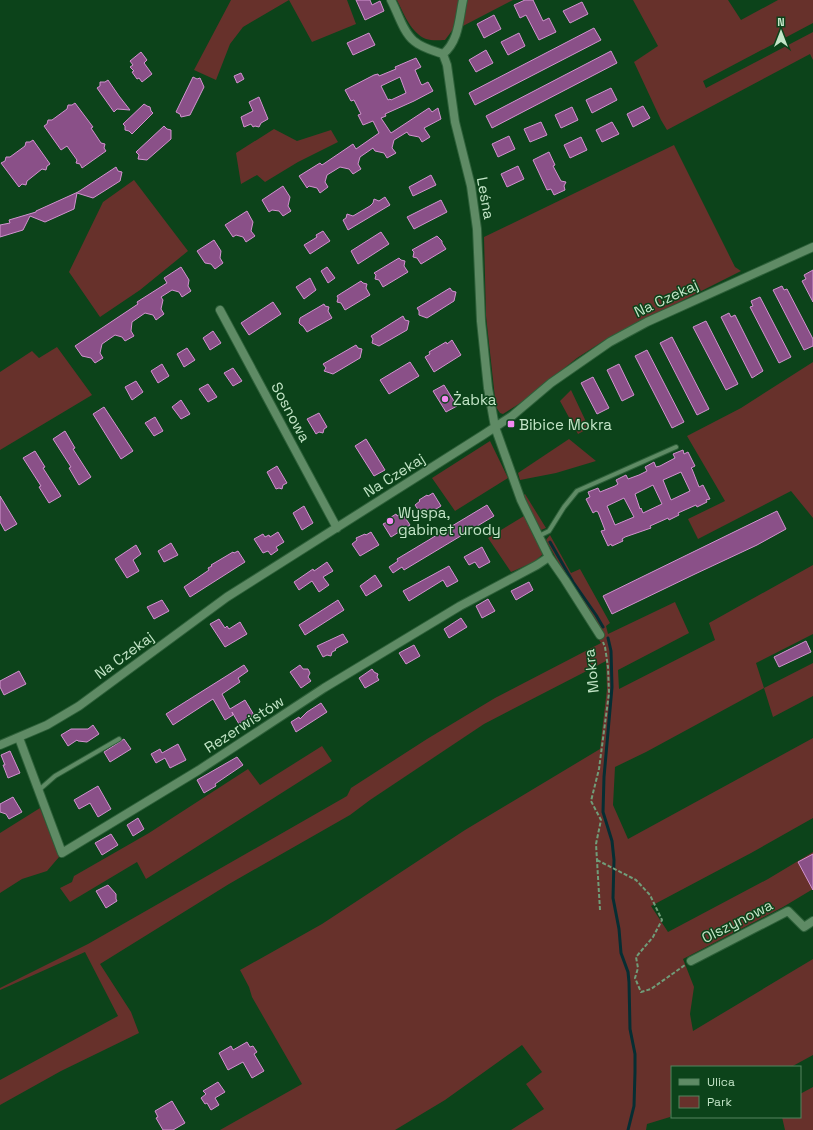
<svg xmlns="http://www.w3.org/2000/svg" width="813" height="1130" font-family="'Space Grotesk',sans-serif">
	<rect width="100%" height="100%" fill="#0c431a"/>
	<path fill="#67312b" d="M231,0H347L356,24L312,42L289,0L243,27L230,44L216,80L194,70Z
		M397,0H460L454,28L445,40C440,40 432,41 426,39C411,33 404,14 397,0Z
		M467,0H513L461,27Z
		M633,0H728L741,20L778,0H813V23L703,81L706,88L813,32V60L810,54L667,130L661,120L634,62L658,46Z
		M274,129L297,141L331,130L338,142L298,162L265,182L257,175L241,184L236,153Z
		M674,145L735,267L741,271L608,338L577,358L522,402L503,414L500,413L496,407L486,316L484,237Z
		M134,180L188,251L140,290L100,317L69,272L103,202Z
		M57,347L92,395L0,450V372L32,351L39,358Z
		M813,362V518L791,491L698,539L688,519L725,501L687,436L741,408Z
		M571,390L589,428L578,434L560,401Z
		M569,439L596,461L556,473L520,480L518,473Z
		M490,441L508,478L455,511L432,478Z
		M525,494L546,528L541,530L523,496Z
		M524,516L543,554L534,562L511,572L488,538Z
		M550,535L571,573L580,569L610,623L606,626L608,634L675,602L689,633L618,670L619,689L715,640L709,623L813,565V634L756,663L764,688L813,663V696L773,717L764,688L646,752L615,767L613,805L628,839L813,738V818L751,853L651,906L668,932L768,879L813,852V889L783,907L683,959L694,987L690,1014L693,1031L813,959V1055L791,1067H672V1109L670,1117L647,1124L646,1130H511L544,1109L526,1084L542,1072L522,1045L445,1100L395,1130H220L302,1084L252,997L249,987L240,970L322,924L465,830L600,749L607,689L606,661L484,724L370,800L350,815L229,884L100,964L131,1012L139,1033L61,1071L0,1105V1080L118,1016L85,952L0,990V988L88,944L347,796L351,788L427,739L495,698L601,643L561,580L566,576L546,540Z
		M322,746L332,761L146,879L137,862L70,902L60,888L72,882L74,876L149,833L248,769L260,785Z
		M40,808L59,857L47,871L22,879L0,893V833Z
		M813,1087V1130H785L782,1117H800V1094Z"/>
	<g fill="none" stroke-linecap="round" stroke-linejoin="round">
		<path stroke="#062e33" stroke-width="3" d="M550,542L573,582L596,615L603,627
			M608,638L611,651L612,687L604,777L603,812L612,841L614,860L613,898L619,929L621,953L628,972L629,982L630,1029L635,1054V1072L634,1106L628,1130"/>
	</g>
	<path fill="#8a5088" stroke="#d293cf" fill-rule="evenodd" d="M356,0H370L372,5L380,1L384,11L365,20Z
		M525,0H533L543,21L549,18L556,32L539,40L526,15L520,18L514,5Z
		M582,2L588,14L570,23L563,11Z
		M494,15L501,29L484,38L477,24Z
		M594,28L601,40L475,105L469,93Z
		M369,33L375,45L353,55L347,43Z
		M519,33L525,46L508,55L501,42Z
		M486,50L493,63L476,72L469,60Z
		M611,51L617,63L492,128L486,116Z
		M141,52L147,60L144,63L152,74L142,82L139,78L137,79L132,72L134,71L130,67L133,65L130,61Z
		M416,58L421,67L415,70L421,84L422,85L428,82L433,91L414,101L385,114L386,116L381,118L391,133L429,108L432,112L438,108L441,119L424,128L430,137L422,142L419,137L409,135L407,132L394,140L392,148L396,153L387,158L384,153L375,151L373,148L360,157L358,164L361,169L353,174L349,169L340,167L327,175L325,182L328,187L320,193L317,188L309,186L307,188L299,176L320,163L322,165L353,144L356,149L379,133L373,121L363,125L358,115L361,114L354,100L351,101L345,90L374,75L378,74L379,76L396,69L395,67ZM400,77L406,93L391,100L390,99L388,100L381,86Z
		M241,73L244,79L237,83L234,76Z
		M193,77L197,79L200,78L204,87L190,115L181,117L180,114L176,112Z
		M108,80L119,96L130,110L117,109L114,112L97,88L100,86V82H105Z
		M611,88L617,100L592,113L586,100Z
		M259,97L268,119L261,123L259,127L255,126L253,127L251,124L244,127L241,117L253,111L249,102Z
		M75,103L93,127L91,128L101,143L105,144L104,148L106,151L82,168L80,164L76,163L77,160L67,146L61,150L44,126L47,124L48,120H52L67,109L68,105H72Z
		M144,104L147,106L150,107L151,111L153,113L132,134L129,131L125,130V126L123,124Z
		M643,106L650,118L633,127L627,114Z
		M572,107L578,120L561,128L555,115Z
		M541,122L547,135L530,142L524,129Z
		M612,122L619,134L602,142L596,130Z
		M164,126L167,129L171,130V139L147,160L138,159L139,155L136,152Z
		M509,136L515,149L498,157L492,144Z
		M581,137L587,150L570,158L564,145Z
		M33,140L50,164L47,166L46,170L42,169L27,181L26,185L22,184L19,187L1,163L5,161L6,157H10L25,146L26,142H30Z
		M549,152L555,165L553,166L561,181L566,182L564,186L565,190L554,195L551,189L547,190L533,160Z
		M518,166L524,179L507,187L501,174Z
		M116,167L118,171L122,172L120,181L93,198L77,193L74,209L45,222L30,216L23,230L0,237V225L10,223L9,220L36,212V211L78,192Z
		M431,175L436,185L413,196L409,187Z
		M283,186L290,197L288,206L291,211L283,216L279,211L272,210L269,212L262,200Z
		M385,197L390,205L348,230L343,220L346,218L347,214L353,216L370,206L373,203L374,199L379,201Z
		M441,200L447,212L414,229L407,217Z
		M247,211L253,222L251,231L255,236L246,242L243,237L236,235L233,237L225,225Z
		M323,231L330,241L310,254L304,245L314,239L317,237L316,235Z
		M381,232L389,244L358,264L351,251Z
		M437,236L442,241V243L446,249L421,264L417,258L413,257L414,252L412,250Z
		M214,240L221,251L220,258L223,263L215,269L211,264L205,263L197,251Z
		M399,258L401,260L405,261L404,266L408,272L383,287L379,280L375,279L376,275L374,273Z
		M181,267L189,280L188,286L191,291L182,297L179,292L172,290L161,297L163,300L161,309L164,314L156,320L153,315L145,313L132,322L131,331L134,336L125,341L122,337L115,335L102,344L100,353L103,358L95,363L91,358L82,356L75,346L138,304L137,302L167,283L164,278Z
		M327,267L335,278L328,283L321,271Z
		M813,270V302L802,281L806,279L804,275Z
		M310,278L316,290L304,299L296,287Z
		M361,281L363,283L367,284L366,288L370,295L345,310L341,303L337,302L338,298L337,296Z
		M782,286L784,290L787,289L813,339V346L804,350L773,290Z
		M450,288L452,291L456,292L454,301L427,318L419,315V311L417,308Z
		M760,297L791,357L779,363L750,307L753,306L751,301Z
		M273,302L281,314L249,335L241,323Z
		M324,304L325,306L329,307L328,311L332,318L307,332L303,326L301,325L299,323L300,318Z
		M729,313L731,317L735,315L763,371L752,378L721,317Z
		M403,316L405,320L409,321L407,330L379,346L372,343L373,339L371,336Z
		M706,321L738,384L726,390L693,327Z
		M213,331L221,343L210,350L203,338Z
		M672,337L709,409L697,415L660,343Z
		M452,340L461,355L434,372L425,357L430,354L429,352L446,342L447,344Z
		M356,345L358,348L362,349L360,358L333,374L324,371L326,368L323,364Z
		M187,348L195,360L184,367L177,354Z
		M647,350L684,422L672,428L635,356Z
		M410,362L419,376L389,394L380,380Z
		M162,364L169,376L158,383L151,371Z
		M619,364L634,395L622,401L607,370Z
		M233,368L242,381L233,386L224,373Z
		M593,377L609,408L597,414L581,383Z
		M136,381L143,392L132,400L125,387Z
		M208,384L217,397L208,402L199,389Z
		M444,385L457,406L446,412L433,391Z
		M181,400L190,414L181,419L172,407Z
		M104,407L133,451L121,459L93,414Z
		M319,413L327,427L324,429L323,433L319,432L316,434L307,419Z
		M155,417L163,431L154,436L145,423Z
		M65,431L75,448L73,449L91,477L79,485L69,468L71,467L53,439Z
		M366,439L385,470L374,476L355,446Z
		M683,450L684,454L688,452L695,466L691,468L692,469L699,487L703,485L710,499L706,500L707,502L697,507L696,505L678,513L679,515L669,520L668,518L650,526L651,528L625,537L622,539L623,541L612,546L611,544L608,546L601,531L605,530L598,512L596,511L593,513L586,499L590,497L588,492L598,488L600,492L615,486L618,484L616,480L626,475L628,479L639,475L647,471L645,467L654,462L656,467L660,466L675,458L673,454ZM681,472L690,491L671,500L663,480ZM653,485L662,504L643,513L641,508L640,509L635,494ZM624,498L634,517L615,525L607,506Z
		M35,451L45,467L43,468L61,496L49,503L39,487L41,486L23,458Z
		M277,466L287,483L283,485L282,489L279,488L276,489L267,472Z
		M433,493L441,506L423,517L415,505L420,501L419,500L427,495L428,496Z
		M0,496L17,524L5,531L0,522Z
		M487,505L494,516L404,570L402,567L393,573L389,567L398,561L397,559Z
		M304,506L313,523L302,530L293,513Z
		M777,511L786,529L757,545L695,574L612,614L603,596Z
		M402,513L410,525L391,537L383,524L389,521L388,519L396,514L397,516Z
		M278,532L284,542L276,547L278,550L271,555L268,551L263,553L254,539L263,534L265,537L269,535L270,537Z
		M371,532L379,545L360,556L352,544L357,540L356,538L365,534L366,535Z
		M171,543L178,555L164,562L158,551Z
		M136,545L141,554L133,560L139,571L127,578L115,559Z
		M482,547L490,562L479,568L475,562L469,565L464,557Z
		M238,551L245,562L190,597L184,587L209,570L208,568L212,566L211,565L233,552L234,553Z
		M327,562L333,571L323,577L329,585L319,592L312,581L299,590L294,582L313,569L314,571Z
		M449,566L458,581L447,587L443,580L409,601L403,591Z
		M375,575L382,586L366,596L360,586Z
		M529,582L533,590L516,600L511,591Z
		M488,599L495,611L482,618L476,606Z
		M162,600L169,611L154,619L147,607Z
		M338,600L344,610L305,635L299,625Z
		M461,618L467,627L449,638L444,629Z
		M219,619L225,628L227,626L229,629L240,622L247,634L225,647L210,624Z
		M343,634L348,642L335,649L336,650L332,652L331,656L327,655L323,657L317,646Z
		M806,641L811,652L779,667L774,657Z
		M414,645L420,656L406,664L399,653Z
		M244,665L248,671L238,678L240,682L222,694L230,709L245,700L254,715L239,724L232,712L233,715L225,720L213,699L173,725L166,714Z
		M300,665L303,669H308L310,673L308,677L311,681L301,688L290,672Z
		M372,669L374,672L378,674L377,677L379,680L365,688L359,678Z
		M19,671L26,684L4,695L0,687V681Z
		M321,703L327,712L296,732L291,722L299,717L300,719L307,712Z
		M93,725L99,734L87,742L78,741L77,740L68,746L61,735L71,729H88Z
		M124,739L131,749L110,762L104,752Z
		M178,744L186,760L170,768L165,758L156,763L151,754L160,749L162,753Z
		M10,751L20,773L8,778L3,765H5L1,755Z
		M237,757L243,765L215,784L216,786L204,793L197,780Z
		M98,786L111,809L98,817L90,803L79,809L74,800Z
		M13,797L22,812L9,819L6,814L0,812V804Z
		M138,818L144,829L133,836L127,825Z
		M111,834L118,845L102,855L95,843Z
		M813,854V890L798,862Z
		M108,885L116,894V899L117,901L106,908L96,891Z
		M247,1042L250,1047L253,1046L257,1052L254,1054L264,1071L252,1078L243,1062L228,1070L219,1053L231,1046L233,1050Z
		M218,1082L225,1092L215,1098L219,1105L211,1110L207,1103L205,1104L201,1098L206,1094L203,1091Z
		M172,1101L185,1123L173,1130H163L156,1118L158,1117L155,1111Z"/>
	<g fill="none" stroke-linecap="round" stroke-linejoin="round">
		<g stroke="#2d6039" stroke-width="6">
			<path id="lane" d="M539,536L549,531L564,507L577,491L676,447
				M39,790L55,776L119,739"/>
		</g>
		<g stroke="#2d6039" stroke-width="10">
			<path id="street" d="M391,0C398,13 403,32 414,41C422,48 434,51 443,54
				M443,54L447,65L455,122L471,186L477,229L481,321L488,388L495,427L521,500L549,557L565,580L600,635
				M443,54C459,41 459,19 463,0
				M220,310L337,528
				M19,738L62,853L199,770L324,688L460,606L537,565L549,557
				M0,745L47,725L79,706L227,597L483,435L512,416L551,383L610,342L647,322L813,247
				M691,961L788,911L804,927L813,921"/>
		</g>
		<path stroke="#709c79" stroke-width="2" stroke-dasharray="4 2" stroke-linecap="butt" d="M597,860L636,880L650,895L662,920L653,937L636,957L638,968L635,978L641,992L651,989L685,965
			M600,910L596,844L601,820L591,801L599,769L609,693L608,667L605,647L603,642"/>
		<use href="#lane" stroke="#5f8b65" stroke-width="4"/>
		<use href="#street" stroke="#5f8b65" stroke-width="8"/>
	</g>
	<g fill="#f389f1" stroke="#0c431a" stroke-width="1.5">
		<circle cx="445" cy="399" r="4"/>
		<rect x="507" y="420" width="8" height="8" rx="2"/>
		<circle cx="390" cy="521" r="4"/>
	</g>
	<g text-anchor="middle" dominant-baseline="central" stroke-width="3" stroke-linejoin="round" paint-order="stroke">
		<g font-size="15" fill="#c3e5c7" stroke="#0c431a">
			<text transform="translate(486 198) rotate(80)">Leśna</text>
			<text transform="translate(666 298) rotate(-25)">Na Czekaj</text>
			<text transform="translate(291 412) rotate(62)">Sosnowa</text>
			<text transform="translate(394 475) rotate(-32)">Na Czekaj</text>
			<text transform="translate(124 655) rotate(-36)">Na Czekaj</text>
			<text transform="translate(591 671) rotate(-96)">Mokra</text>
			<text transform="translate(244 724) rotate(-33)">Rezerwistów</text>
			<text transform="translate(737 921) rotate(-27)">Olszynowa</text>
		</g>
		<g font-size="15" fill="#c3e5c7" stroke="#0c431a" text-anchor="start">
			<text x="453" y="399">Żabka</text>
			<text x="519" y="424">Bibice Mokra</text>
			<text x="398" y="512">Wyspa,<tspan x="398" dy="17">gabinet urody</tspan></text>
		</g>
	</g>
	<rect x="671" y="1066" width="130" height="52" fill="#0c431a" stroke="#55845f"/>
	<rect x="679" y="1079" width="20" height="6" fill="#5f8b65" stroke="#55845f"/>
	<text x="707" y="1086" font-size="12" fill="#c3e5c7">Ulica</text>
	<rect x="679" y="1096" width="20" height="12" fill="#67312b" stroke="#55845f"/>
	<text x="707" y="1106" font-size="12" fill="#c3e5c7">Park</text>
	<g transform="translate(781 32)" stroke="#0c431a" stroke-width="3" paint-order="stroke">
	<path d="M0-3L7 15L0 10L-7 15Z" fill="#c3e5c7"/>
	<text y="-6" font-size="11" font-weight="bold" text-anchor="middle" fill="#c3e5c7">N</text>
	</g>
</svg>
